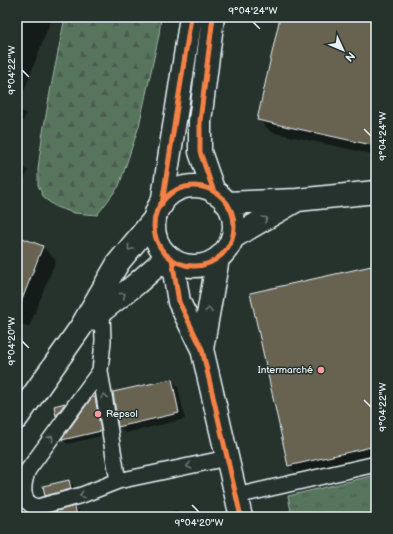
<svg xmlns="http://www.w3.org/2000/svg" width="393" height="534" font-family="'Balsamiq Sans',sans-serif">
	<defs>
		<pattern id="grass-tufts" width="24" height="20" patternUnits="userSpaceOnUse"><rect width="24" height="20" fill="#56745c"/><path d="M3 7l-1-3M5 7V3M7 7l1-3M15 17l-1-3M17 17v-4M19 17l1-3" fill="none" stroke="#4d5c52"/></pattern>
		<pattern id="forest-firs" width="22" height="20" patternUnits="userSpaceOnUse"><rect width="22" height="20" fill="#56745c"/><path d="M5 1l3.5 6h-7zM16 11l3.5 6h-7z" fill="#4d5c52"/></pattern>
	</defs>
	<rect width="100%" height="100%" fill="#26332d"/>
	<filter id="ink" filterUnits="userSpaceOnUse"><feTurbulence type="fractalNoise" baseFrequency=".025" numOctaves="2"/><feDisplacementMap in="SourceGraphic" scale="8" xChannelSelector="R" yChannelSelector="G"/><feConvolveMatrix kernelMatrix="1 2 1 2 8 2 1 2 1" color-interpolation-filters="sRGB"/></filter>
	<g filter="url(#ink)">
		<path fill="url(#grass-tufts)" stroke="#9fb2aa" d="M376,475V517H292L288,496Z"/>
		<path fill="url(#forest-firs)" stroke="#9fb2aa" d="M65,17H161L159,35L139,126L119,186L97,215L74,213L56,207L44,198L38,185V169L42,138L50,92Z"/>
		<path fill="#0007" fill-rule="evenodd" d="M17,17H52L18,107L26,114L17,136Z
			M281,17H376V155L271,132L258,119Z
			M17,161L28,171L17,198Z
			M17,237L43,247L56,260L29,327L17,322Z
			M376,266V462L302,479L289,466Z
			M172,380L178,387L185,419L126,433L119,427Z
			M95,398L99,402L105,435L67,444L63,439ZM97,401L102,436H101L95,403Z
			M65,404L69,408L61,419L57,415L56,407Z
			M69,481L73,485L75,493L51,500L46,495Z
			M75,507L84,517H51Z
			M176,510L183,517H146Z"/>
		<path fill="#686351" stroke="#e8f1f8" d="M280,17H376V146L257,120Z
			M17,236L43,246L18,310L17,309Z
			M376,265V446L288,466L250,293Z
			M172,379L179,413L118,427L113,392Z
			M92,397H95L101,431L62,440V439Z
			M65,403L56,416L54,406Z
			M69,480L71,489L45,496L43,486Z
			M75,506L77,517H50L49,513Z"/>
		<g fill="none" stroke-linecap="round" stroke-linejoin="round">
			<g stroke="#e8f1f8" stroke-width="18">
				<path id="service" d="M102,311L103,341L100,371L118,481L227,458
					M100,371L28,470C23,483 19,504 38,507L82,495L118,481
					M236,496L376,464"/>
			</g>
			<g stroke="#e8f1f8" stroke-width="25">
				<path id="minor" d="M90,320L135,285L168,256
					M17,418L81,327L118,263L155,218"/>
			</g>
			<g stroke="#e8f1f8" stroke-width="25">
				<path id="tertiary" d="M213,17L200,121V152L214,192
					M154 226a40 40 0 1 1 80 0a40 40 0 1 1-80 0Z
					M226,203L297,200L376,192
					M162,204L191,17
					M232,238L294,202
					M172,259L179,302L202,349L241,517
					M202,349L218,258"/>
			</g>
			<use href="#service" stroke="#26332d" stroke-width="15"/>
			<use href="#minor" stroke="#26332d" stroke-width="22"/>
			<use href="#tertiary" stroke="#26332d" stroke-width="22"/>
			<g stroke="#26332d" stroke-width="8">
				<path id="cycleway" d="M213,17L200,121V152L214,192
					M154 226a40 40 0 1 1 80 0a40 40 0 1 1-80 0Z
					M162,204L191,17
					M172,259L179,302L202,349L241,517"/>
			</g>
			<use href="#cycleway" stroke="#f48246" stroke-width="5"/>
		</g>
		<defs><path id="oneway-chevron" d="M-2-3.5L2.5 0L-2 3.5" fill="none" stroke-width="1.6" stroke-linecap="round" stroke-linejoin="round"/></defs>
		<g stroke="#6a7674">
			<use href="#oneway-chevron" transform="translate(265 219) rotate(-30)"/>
			<use href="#oneway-chevron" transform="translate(130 248) rotate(130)"/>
			<use href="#oneway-chevron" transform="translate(123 295) rotate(-38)"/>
			<use href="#oneway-chevron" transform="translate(209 310) rotate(-80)"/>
			<use href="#oneway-chevron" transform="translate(104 396) rotate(-100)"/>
			<use href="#oneway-chevron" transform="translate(51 438) rotate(-54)"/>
			<use href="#oneway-chevron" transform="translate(189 466) rotate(168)"/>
			<use href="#oneway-chevron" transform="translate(82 495) rotate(162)"/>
		</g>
	</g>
	<path fill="none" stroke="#e8f1f8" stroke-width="1.5" d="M253,22L260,29M22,70L29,77M364,129L371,136M22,341L29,348M364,400L371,407M192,505L199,512"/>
	<g fill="#ff9aa2" stroke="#26332d" stroke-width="1.5">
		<circle cx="321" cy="370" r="4"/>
		<circle cx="98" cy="414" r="4"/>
	</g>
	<g text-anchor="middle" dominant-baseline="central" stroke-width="3" stroke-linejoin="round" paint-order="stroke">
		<g font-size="10" fill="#e8f1f8" stroke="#26332d" text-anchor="end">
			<text x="313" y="370">Intermarché</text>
			<text x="106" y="414" text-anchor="start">Repsol</text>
		</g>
	</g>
	<rect width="393" height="534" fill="none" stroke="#26332d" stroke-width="44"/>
	<g transform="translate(343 50) rotate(134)" stroke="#26332d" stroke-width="3" paint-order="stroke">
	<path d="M0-3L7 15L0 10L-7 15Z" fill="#e8f1f8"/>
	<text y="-6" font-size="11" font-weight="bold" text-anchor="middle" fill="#e8f1f8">N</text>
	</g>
	<rect x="22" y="22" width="349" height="490" fill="none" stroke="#e8f1f8" stroke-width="1.5"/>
	<g font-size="10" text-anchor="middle" fill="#e8f1f8">
		<text x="253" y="14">9°04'24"W</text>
		<text transform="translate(11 70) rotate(-90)" y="4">9°04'22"W</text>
		<text transform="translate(382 136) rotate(-90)" y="4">9°04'24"W</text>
		<text transform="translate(11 341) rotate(-90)" y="4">9°04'20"W</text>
		<text transform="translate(382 407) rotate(-90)" y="4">9°04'22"W</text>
		<text x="199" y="526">9°04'20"W</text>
	</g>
</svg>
